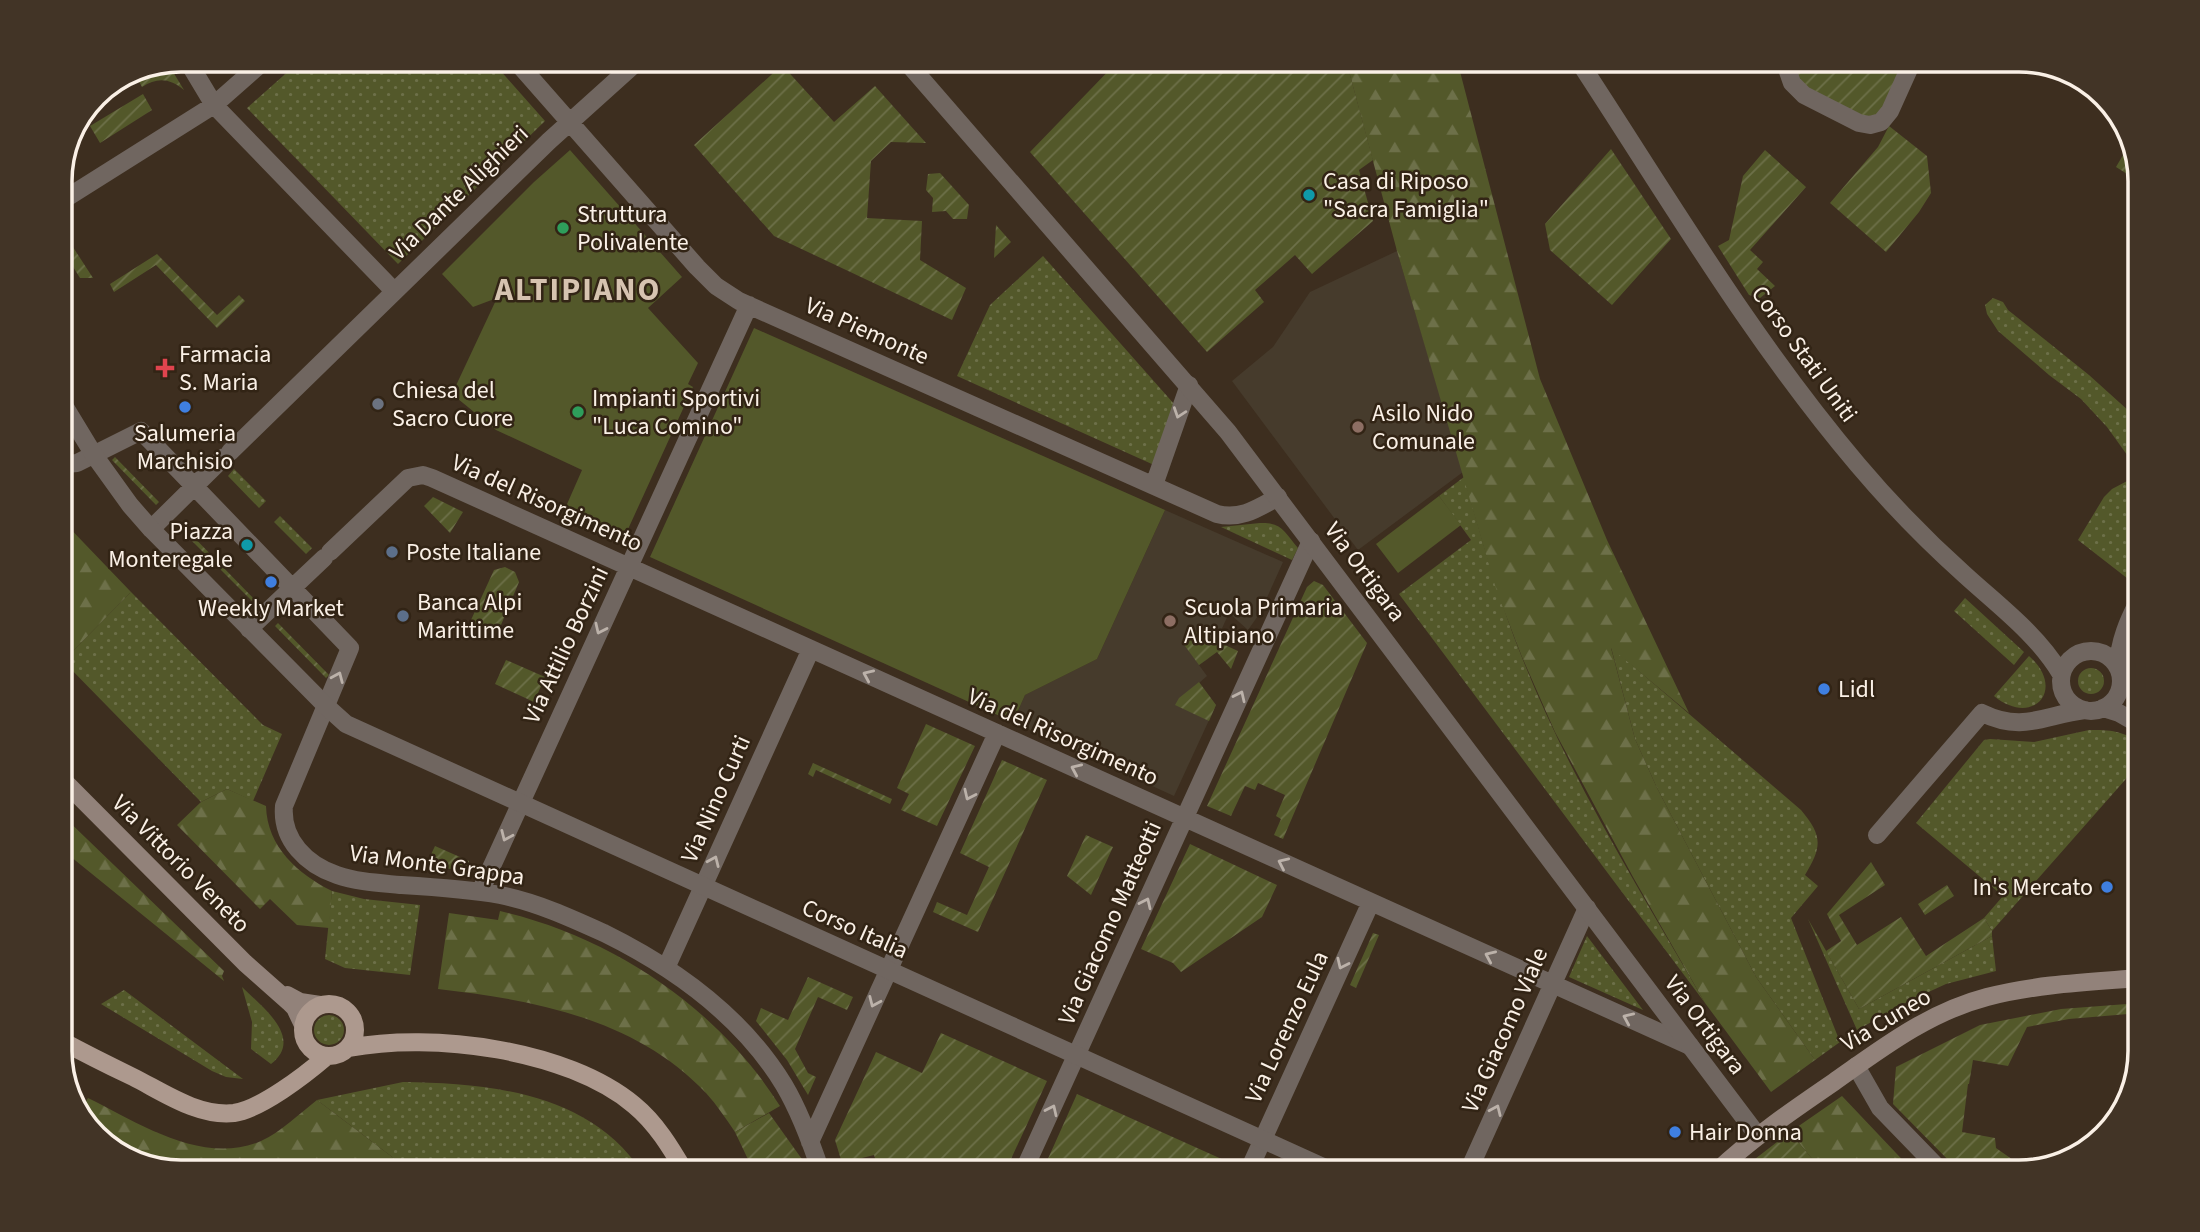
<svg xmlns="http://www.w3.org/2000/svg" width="2200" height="1232" font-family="'Source Sans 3',sans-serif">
	<defs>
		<pattern id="grass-dots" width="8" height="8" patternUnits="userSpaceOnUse" patternTransform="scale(1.75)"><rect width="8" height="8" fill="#53582a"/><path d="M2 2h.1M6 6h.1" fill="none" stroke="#6d7049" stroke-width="1.8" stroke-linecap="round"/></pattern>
		<pattern id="forest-firs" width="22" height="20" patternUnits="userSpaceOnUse" patternTransform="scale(1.75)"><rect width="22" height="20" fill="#53582a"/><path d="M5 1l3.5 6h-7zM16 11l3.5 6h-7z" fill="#6d7049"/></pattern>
		<pattern id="garden-furrows" width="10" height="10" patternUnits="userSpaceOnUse" patternTransform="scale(1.75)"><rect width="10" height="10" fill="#53582a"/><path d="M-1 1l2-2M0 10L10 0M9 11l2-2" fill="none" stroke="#6d7049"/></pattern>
	</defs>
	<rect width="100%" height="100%" fill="#3d2e1f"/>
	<path fill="#463b2c" d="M1397,251L1463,472L1358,550L1232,381L1273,347L1310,292Z
		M1165,510L1283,562L1260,613L1248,630L1229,613L1208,659L1199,665L1207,676L1199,683L1216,705L1174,796L1013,722L1025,695L1097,659Z"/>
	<path fill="url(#grass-dots)" d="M301,60H491L545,121L398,264L247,108Z
		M1043,256L1175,405L1154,465L957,376L990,305Z
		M1993,298L2003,302L2008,310L2089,375L2140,421V566L2132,582L2078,540L2104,497L2112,489L2129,480L2132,469L2130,459L2107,427L2081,399L2049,375L1998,331L1987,314L1985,305Z
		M234,469L266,501L259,508L228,476Z
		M1464,477C1481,537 1498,597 1521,655C1569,777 1640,890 1705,1003L1399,594L1471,540L1439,496Z
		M280,516L312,548L306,554L274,522Z
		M1260,523C1282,522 1285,533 1298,548L1292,560L1221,527Z
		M131,592L263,725L282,734L253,801L227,789L201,802L63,661Z
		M1965,598L2024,652L2014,665L1954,611Z
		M1611,647L1801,810C1823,836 1822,847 1805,875L1818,886L1791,918L1840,1042L1815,1060L1756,977L1657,788L1635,739Z
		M2029,656C2067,689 2033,728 1994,696Z
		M2078 681a13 13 0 1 1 26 0a13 13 0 1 1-26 0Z
		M2089,730C2110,730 2124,730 2140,745V763L1992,931L1984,918L2003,896L1916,823L1984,740L1990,739L2034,742Z
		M332,891L364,899L420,905L410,975L345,968L325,959Z
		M1808,919L1859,1009L1992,936L1996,971L1946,984L1911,1000L1857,1030Z
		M1587,936L1643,1010L1569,977Z
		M242,987C261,1006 305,1038 271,1064L251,1049L252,1022Z
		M124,990L243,1079L226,1077L212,1071L101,1004Z
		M314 1030a15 15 0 1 1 30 0a15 15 0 1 1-30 0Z
		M403,1082C490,1083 590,1093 642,1172H412L317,1100Z"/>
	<path fill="url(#forest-firs)" d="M1346,60H1457L1540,379L1607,540L1689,713L1611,648L1635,739L1657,788L1756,977L1815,1060L1771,1092L1705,1003L1633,877L1555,732L1522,657L1497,592L1397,251Z
		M60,518L131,592L63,661L60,658Z
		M227,789L266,806C267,847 298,874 332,891L329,928L297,925L270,899L260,909L177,825L201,802Z
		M60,813L224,971L222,976L224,981L60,848Z
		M500,911C613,937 718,1008 780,1106L735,1132C726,1119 717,1105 706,1093C636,1019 535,1000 438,989L449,913L498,920Z
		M1842,1096L1914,1172H1823L1790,1132Z
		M88,1098C139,1123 202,1166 261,1141C281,1132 300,1113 317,1100L412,1172H316L300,1160L283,1172H181L120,1156L78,1115Z"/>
	<path fill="url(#garden-furrows)" d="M1119,60H1346L1373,160L1359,170L1373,221L1312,274L1295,255L1255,290L1264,302L1207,352L1030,152Z
		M1789,60H1908L1883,113L1869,119L1812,92L1797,80Z
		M167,62L184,90C170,78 157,77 142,87L135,74L148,66Z
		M782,65L834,122L875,86L926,143L891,142L871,161L867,218L922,221L920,260L966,288L952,320L774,236L694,145Z
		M143,94L152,110L100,143L90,126Z
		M1889,126L1927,156L1931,193L1919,212L1886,252L1830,203L1878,147Z
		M2130,143L2140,173V182L2116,167Z
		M1611,149L1671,239L1612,305L1550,250L1545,224Z
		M1765,150L1806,187L1750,250L1763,262L1757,269L1775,286L1760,298L1749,295L1718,246L1729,240L1743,176Z
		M940,173L969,205L967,219H953L946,211L932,212L933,198L926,190L928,174Z
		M996,225L1011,242L994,258Z
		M60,227L93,278H80L60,246Z
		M157,254L217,315L239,295L245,301L217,328L156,265L114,292L110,284Z
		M115,457L159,502L156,505L112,460Z
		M433,497L463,512L450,533L424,506Z
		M180,523L258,603L256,605L177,526Z
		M505,567L515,572L519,582L498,632C484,635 478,632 471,620L494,570Z
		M1314,581L1323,585L1367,643L1283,839L1274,835L1281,819L1276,816L1285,795L1258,783L1255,790L1245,786L1231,816L1207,806L1307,587Z
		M278,623L329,675L326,678L275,626Z
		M1188,628L1238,651L1231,669L1217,652L1199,665L1182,642Z
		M506,660L545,677L534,702L495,684Z
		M1199,682L1216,705L1209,721L1175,705L1179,698Z
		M926,724L975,746L937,826L901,810L909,794L897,788Z
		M1002,760L1047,780L978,932L933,912L937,902L967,915L989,867L960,853Z
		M813,763L892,799L890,804L816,770L813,777L808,774Z
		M1086,835L1113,847L1091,895L1067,876Z
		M1190,844L1277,885L1262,917L1181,972L1173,963L1141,949Z
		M435,846L469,861L466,870L425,867Z
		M1871,862L1885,885L1839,915L1857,945L1901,917L1926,956L1984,918L1992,931V936L1859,1009L1826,951L1841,941L1827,914Z
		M1947,885L1954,896L1925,915L1918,904Z
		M1373,933L1379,935L1356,988L1350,985Z
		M808,977L853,997L847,1010L818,997L795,1049L808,1073L816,1077L808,1095L787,1060L756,1021L761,1008L788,1020Z
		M2140,1003V1013L2069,1019L2027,1027L2008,1066L1973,1060L1969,1084H1968L1962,1132L1995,1138L1996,1148L2026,1169L2025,1171L1960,1172L1893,1104L1896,1067L1980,1025L2061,1009Z
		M941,1033L1047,1081L1005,1172H888L883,1166L878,1168L874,1155L842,1163L835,1140L876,1052L922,1073Z
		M1077,1094L1235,1165L1232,1172H1042Z
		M769,1113L809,1169L807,1172H772L770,1170L763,1172H754L735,1132Z
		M1790,1132L1823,1172H1738Z"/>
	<path fill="#53582a" d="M570,150L682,277L648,308L698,363L688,384L693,387L624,538L564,511L582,470L496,430L452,394L497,298L473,307L442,274L534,182Z
		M754,328L1165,510L1097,659L1025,695L1013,722L650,557Z
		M1439,496L1461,525L1398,573L1376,544Z"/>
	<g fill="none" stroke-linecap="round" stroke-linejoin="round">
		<path stroke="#706660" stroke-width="18" d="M187,60L214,105L394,291
			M515,60L697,267L716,286L739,301L1217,514C1241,520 1258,508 1278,497
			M1578,60C1668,197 1751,339 1858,465C1891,504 1927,541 1965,575C1999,606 2037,634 2061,674
			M1784,60L1792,83L1804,95L1859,123L1870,125L1881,122L1890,111L1913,60
			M60,202L214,105L265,60
			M230,452L549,141L639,60
			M60,460L66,464L77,463L141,431L350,648L284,806C281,840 307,865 337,875C357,882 379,883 400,885C433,887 467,889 500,895C536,902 571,918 604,933C675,968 742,1016 784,1085C800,1112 811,1142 821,1172
			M1154,485L1189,385
			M151,529L224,457
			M330,552L408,478L423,475L432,478L1690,1046
			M249,629L324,558
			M2061 681a30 30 0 1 1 60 0a30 30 0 1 1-60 0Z
			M2118,667C2119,641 2128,621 2140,598
			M2103,708L2119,713L2140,725
			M1877,835L1982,713C2023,733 2044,715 2085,710
			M480,892L749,305
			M666,968L811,649
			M1856,1066L1880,1108L1942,1172
			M810,1142L997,733
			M1023,1172L1311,541
			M1248,1172L1371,902
			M1468,1172L1587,908"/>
		<path stroke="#706660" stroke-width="18" d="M905,60L1228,432L1758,1136
			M60,399L94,455L130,505L151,529L326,706L346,724L1334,1172"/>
		<path stroke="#92827a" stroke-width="18" d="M60,777L245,963L289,1002L295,1008L303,1025
			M287,995L300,1002L320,1005
			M1716,1172C1752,1138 1793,1110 1834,1082C1882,1048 1929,1012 1987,997C2037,984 2090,982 2140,978"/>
		<path stroke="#ad998e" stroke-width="18" d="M303 1030a26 26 0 1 1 52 0a26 26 0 1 1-52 0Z
			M60,1040C84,1053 108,1065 133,1077C163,1092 198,1117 234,1113C261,1109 305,1075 326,1057
			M349,1048C432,1032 567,1049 634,1105C656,1123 671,1148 685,1172"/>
	</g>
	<defs><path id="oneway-chevron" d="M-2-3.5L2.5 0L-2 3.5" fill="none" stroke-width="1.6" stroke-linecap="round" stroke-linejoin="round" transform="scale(1.75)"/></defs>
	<g stroke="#bcb2aa">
		<use href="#oneway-chevron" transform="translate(1179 413) rotate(109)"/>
		<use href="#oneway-chevron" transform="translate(600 629) rotate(115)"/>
		<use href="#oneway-chevron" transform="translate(868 675) rotate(-156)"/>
		<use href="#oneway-chevron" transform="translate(338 677) rotate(-67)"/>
		<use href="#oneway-chevron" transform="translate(1240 696) rotate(-65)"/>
		<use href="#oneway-chevron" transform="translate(1076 769) rotate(-156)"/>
		<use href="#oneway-chevron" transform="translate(969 795) rotate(115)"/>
		<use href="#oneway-chevron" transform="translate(506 836) rotate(114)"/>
		<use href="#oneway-chevron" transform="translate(714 861) rotate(-66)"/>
		<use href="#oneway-chevron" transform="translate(1283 863) rotate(-155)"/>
		<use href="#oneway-chevron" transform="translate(1146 903) rotate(-65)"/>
		<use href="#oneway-chevron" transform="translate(1490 956) rotate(-156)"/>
		<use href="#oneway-chevron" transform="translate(1342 964) rotate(115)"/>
		<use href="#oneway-chevron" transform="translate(874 1002) rotate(114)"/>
		<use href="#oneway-chevron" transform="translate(1628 1018) rotate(-156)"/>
		<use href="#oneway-chevron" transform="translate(1052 1110) rotate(-65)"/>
		<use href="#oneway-chevron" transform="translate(1496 1110) rotate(-66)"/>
	</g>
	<g fill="#0f9aa8" stroke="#322415" stroke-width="2.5">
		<circle cx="1309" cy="195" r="7"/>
		<circle cx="247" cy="545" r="7"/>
	</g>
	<g fill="#2e9e5b" stroke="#322415" stroke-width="2.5">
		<circle cx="563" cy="228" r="7"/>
		<circle cx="578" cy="412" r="7"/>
	</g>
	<path fill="#e0444e" stroke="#322415" stroke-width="2.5" d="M161.5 357.5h7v7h7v7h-7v7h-7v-7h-7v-7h7z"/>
	<circle fill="#6b7280" stroke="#322415" stroke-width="2.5" cx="378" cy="404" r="7"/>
	<g fill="#3f7fe0" stroke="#322415" stroke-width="2.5">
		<circle cx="185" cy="407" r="7"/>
		<circle cx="271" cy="582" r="7"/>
		<circle cx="1824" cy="689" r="7"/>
		<circle cx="2107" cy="887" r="7"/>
		<circle cx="1675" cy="1132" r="7"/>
	</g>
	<g fill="#8d6e63" stroke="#322415" stroke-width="2.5">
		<circle cx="1358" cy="427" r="7"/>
		<circle cx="1170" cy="621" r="7"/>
	</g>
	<g fill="#5c6f8a" stroke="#322415" stroke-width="2.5">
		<circle cx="392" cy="552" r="7"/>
		<circle cx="403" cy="616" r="7"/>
	</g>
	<g text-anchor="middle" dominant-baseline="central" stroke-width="5" stroke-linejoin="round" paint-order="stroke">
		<g font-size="24" fill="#faf0e6" stroke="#322415" text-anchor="start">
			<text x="1323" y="181">Casa di Riposo<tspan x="1323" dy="28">"Sacra Famiglia"</tspan></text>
			<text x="577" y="214">Struttura<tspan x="577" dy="28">Polivalente</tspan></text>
			<text x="179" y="354">Farmacia<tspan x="179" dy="28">S. Maria</tspan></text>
			<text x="392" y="390">Chiesa del<tspan x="392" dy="28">Sacro Cuore</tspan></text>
			<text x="592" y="398">Impianti Sportivi<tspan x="592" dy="28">"Luca Comino"</tspan></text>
			<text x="1372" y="413">Asilo Nido<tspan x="1372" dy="28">Comunale</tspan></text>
			<text x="185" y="433" text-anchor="middle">Salumeria<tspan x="185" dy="28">Marchisio</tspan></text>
			<text x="233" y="531" text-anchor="end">Piazza<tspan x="233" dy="28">Monteregale</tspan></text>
			<text x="406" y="552">Poste Italiane</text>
			<text x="417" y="602">Banca Alpi<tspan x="417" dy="28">Marittime</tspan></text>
			<text x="1184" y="607">Scuola Primaria<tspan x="1184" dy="28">Altipiano</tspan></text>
			<text x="271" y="608" text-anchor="middle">Weekly Market</text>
			<text x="1838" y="689">Lidl</text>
			<text x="2093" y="887" text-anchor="end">In's Mercato</text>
			<text x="1689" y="1132">Hair Donna</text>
		</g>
		<g font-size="24" fill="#faf0e6" stroke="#322415">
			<text transform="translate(459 193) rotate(-44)">Via Dante Alighieri</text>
			<text transform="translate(867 331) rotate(24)">Via Piemonte</text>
			<text transform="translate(1804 354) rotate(54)">Corso Stati Uniti</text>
			<text transform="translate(547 503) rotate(24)">Via del Risorgimento</text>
			<text transform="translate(1365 572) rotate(53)">Via Ortigara</text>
			<text transform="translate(566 645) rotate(-65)">Via Attilio Borzini</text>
			<text transform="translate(1063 737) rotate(24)">Via del Risorgimento</text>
			<text transform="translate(716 799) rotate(-66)">Via Nino Curti</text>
			<text transform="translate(181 864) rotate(45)">Via Vittorio Veneto</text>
			<text transform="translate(437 865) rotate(8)">Via Monte Grappa</text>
			<text transform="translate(1110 923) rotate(-66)">Via Giacomo Matteotti</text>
			<text transform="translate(855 929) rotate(24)">Corso Italia</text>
			<text transform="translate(1886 1020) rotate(-31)">Via Cuneo</text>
			<text transform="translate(1705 1025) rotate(53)">Via Ortigara</text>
			<text transform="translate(1287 1027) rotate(-65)">Via Lorenzo Eula</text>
			<text transform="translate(1505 1030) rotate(-66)">Via Giacomo Viale</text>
		</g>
		<g font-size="32" font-weight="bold" letter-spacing="2" fill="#d6c3b0" stroke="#322415">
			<text x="578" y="290">ALTIPIANO</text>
		</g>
	</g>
	<path d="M0 0H2200V1232H0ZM181 72H2019A109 109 0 0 1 2128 181V1051A109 109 0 0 1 2019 1160H181A109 109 0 0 1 72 1051V181A109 109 0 0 1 181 72Z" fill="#423426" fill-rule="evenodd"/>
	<path fill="none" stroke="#faf0e6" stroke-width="3.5" d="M181 72H2019A109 109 0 0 1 2128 181V1051A109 109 0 0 1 2019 1160H181A109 109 0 0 1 72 1051V181A109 109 0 0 1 181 72Z"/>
</svg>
